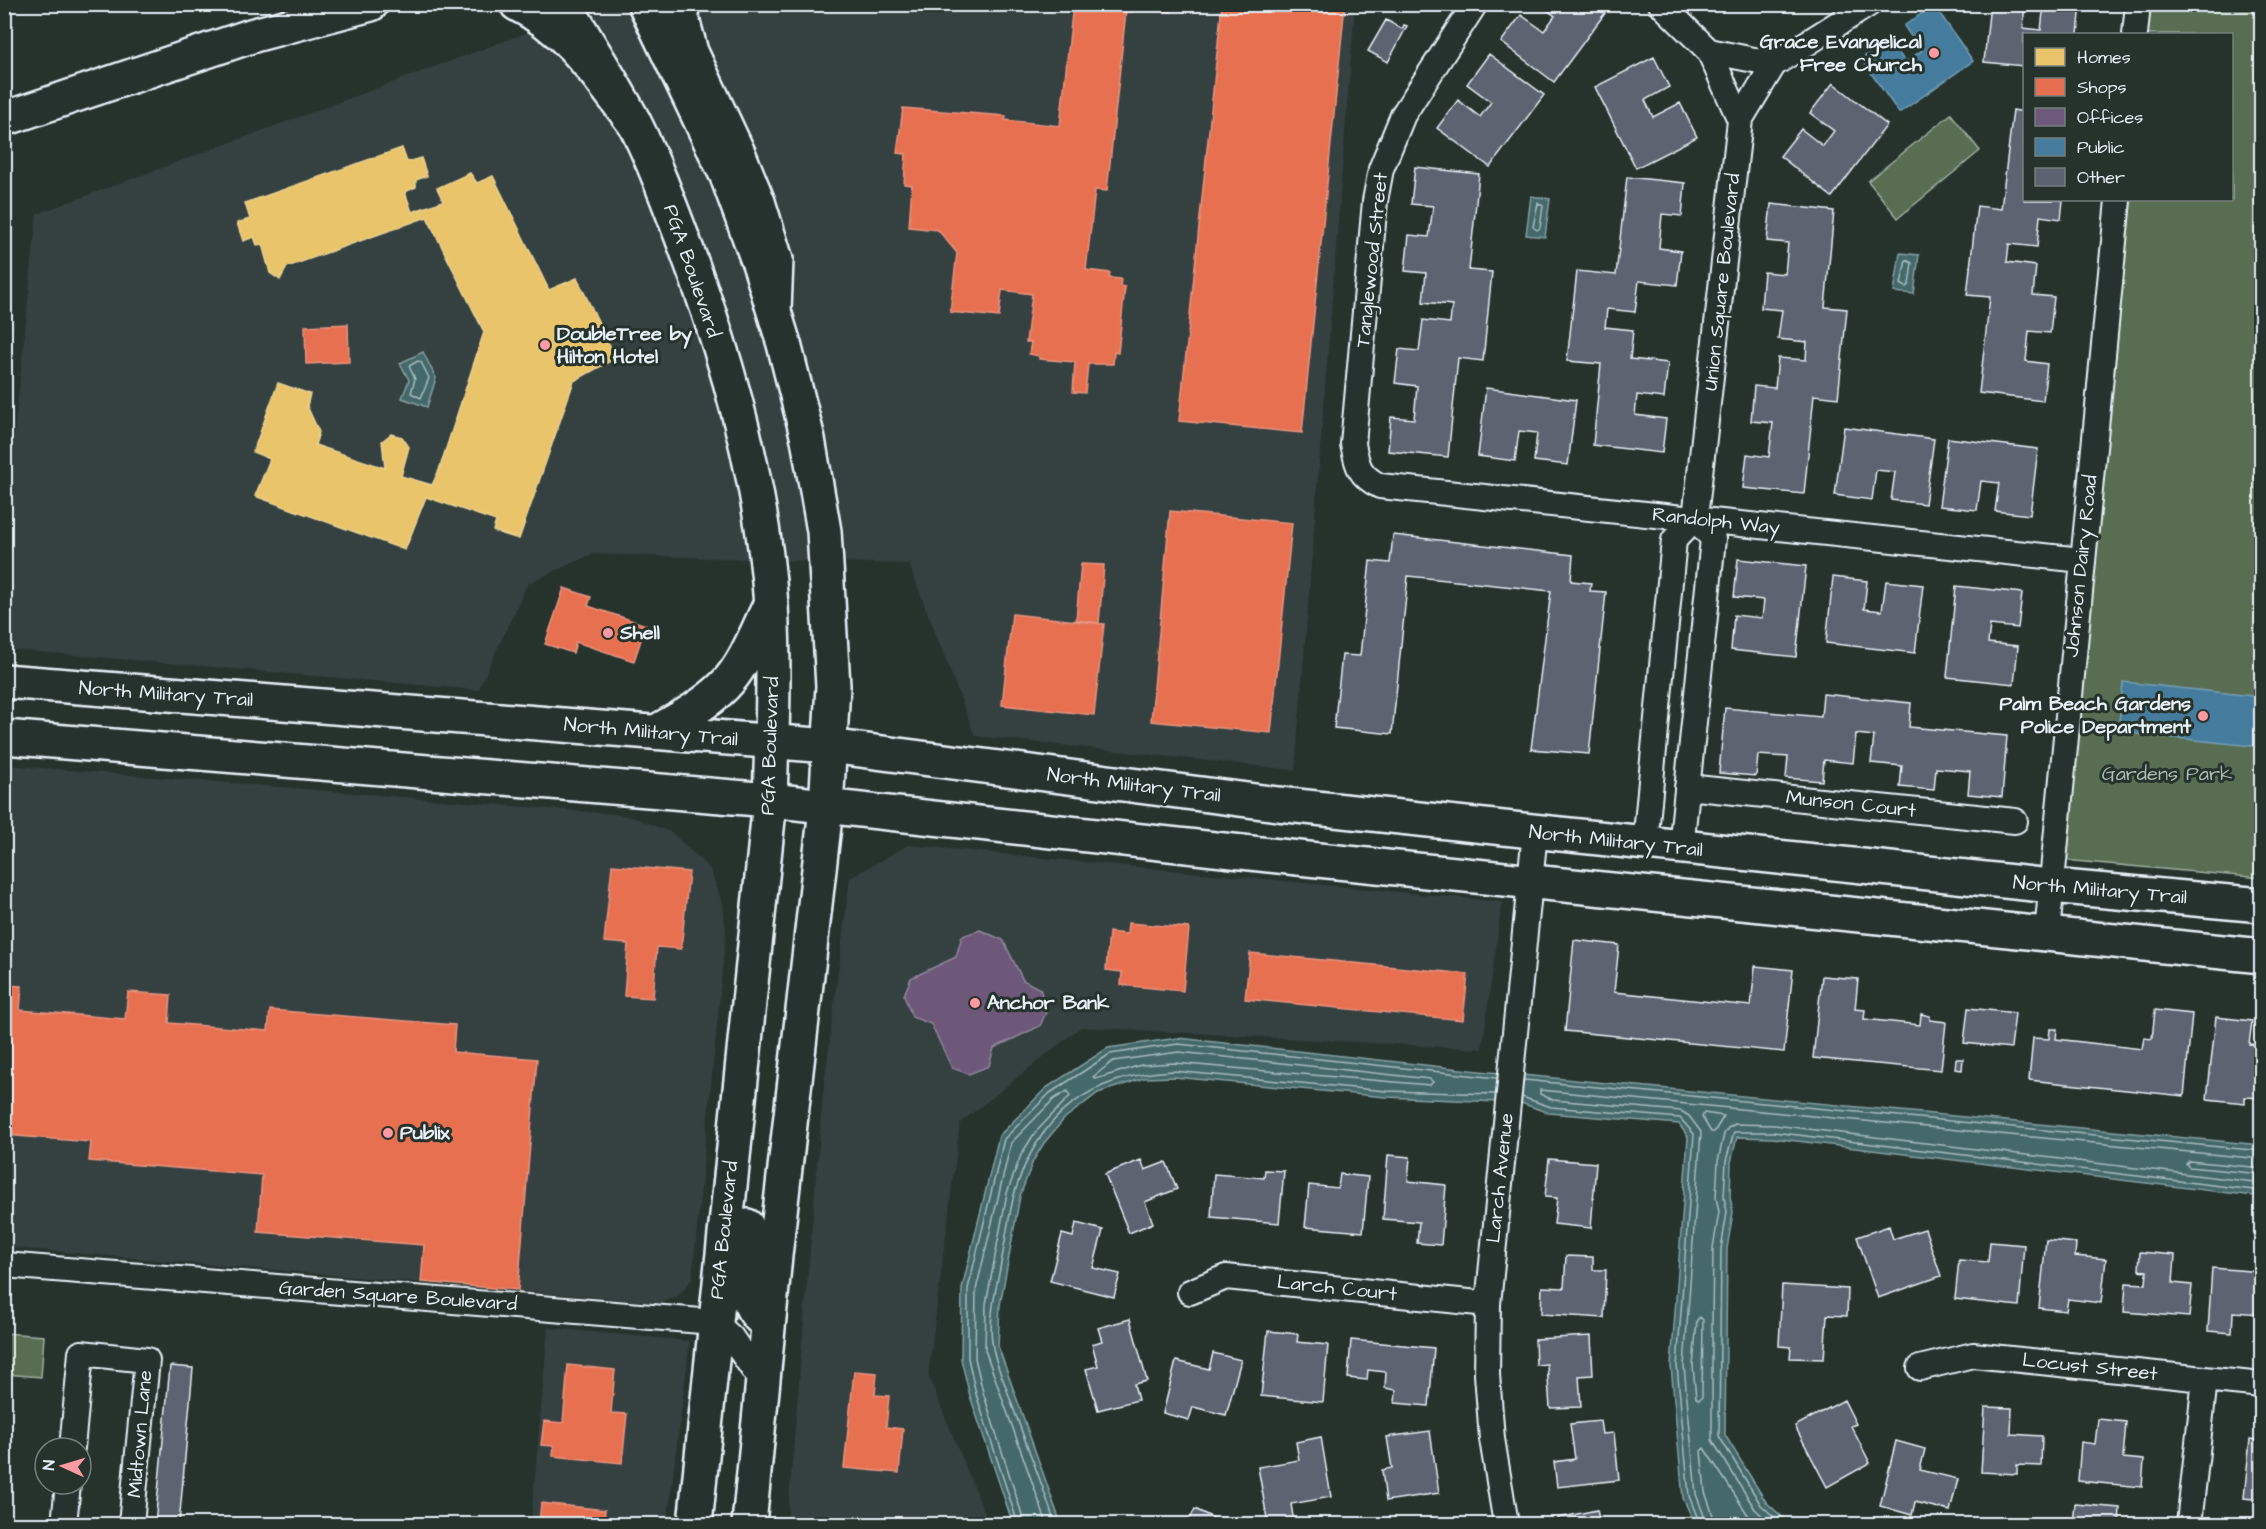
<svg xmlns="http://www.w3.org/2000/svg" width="2266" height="1529" font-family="'Architects Daughter',sans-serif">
	<rect width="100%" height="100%" fill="#26332d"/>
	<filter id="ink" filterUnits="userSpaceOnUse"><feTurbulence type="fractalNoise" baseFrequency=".0167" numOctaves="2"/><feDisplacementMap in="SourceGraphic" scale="12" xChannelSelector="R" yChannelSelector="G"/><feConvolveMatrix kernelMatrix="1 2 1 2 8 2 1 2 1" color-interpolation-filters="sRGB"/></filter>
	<g filter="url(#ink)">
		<path fill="#364141" d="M602,5H1355L1295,770L975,736L909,564L592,554L528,583L478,690L5,649V525L37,214Z
			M5,321H14L5,410L4,321Z
			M4,765L614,814L635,818L672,833L710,869L723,905L726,932L692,1279L678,1296L660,1303L5,1247Z
			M908,845L1502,902L1482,1049L1081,1027L960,1123L928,1375L989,1524H787L823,1095L850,878Z
			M548,1328L690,1341L667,1524H531Z"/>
		<path fill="#586d51" stroke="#a0afa4" stroke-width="1.5" d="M2150,5H2261V878L2064,860L2131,200H2232V34H2147Z
			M1951,114L1980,151L1898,218L1868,181Z
			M4,1333L44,1336L41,1377L5,1374Z"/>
		<path fill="#45696a" stroke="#869fa3" stroke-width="1.5" d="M1531,196L1550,199L1545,237L1526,235Z
			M1900,253L1919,255L1914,294L1894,292Z
			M423,352L436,378L427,407L402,398L409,380L400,363Z
			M1178,1038L1479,1071L2261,1145L2262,1197L1772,1138L1737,1137L1731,1162L1730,1197L1733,1212L1727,1249L1725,1435L1766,1502L1790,1524H1695L1683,1498L1671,1366L1688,1137L1679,1124L1549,1113L1521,1103L1386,1097L1174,1077L1144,1078L1098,1093L1065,1118L1044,1143L1033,1161L1020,1196L1000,1305L998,1346L1061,1524H1013L970,1396L961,1359L962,1288L999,1136L1046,1088L1108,1048Z"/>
		<path fill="#e9c46a" stroke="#e9d295" stroke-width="1.5" d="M402,148L407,162L421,158L427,176L416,180V187L405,192L412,212L443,201L437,188L470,173L477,183L493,176L549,290L577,278L616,358L574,381L519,539L493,531L496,521L426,497L405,550L255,496L270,459L253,452L278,383L310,394L307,406L319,432L315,445L385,468L382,441L391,434L402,437L409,447L401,476L432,485L439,470L484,332L427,217L287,267L280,280L270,273L262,244L257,245L254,237L243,241L237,223L250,219L245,203Z"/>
		<path fill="#e76f51" stroke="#e79683" stroke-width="1.5" d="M1073,4H1133L1132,12L1126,11L1107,191L1095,190L1086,270L1110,273L1109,278L1121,279L1120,286L1125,287L1118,353L1114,352L1113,364H1088L1085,393L1073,392L1075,362L1039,359V356L1029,354L1031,342H1026L1032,294L1002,290L999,317L950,312L957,253L938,230L909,227L912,185L904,184L906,154L897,153L903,108L1006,116L1005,120L1060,126Z
			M1139,4H1172L1171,12L1139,9Z
			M1222,4H1345L1302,433L1179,421Z
			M348,324L349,362L306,364L305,326Z
			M1170,511L1292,523L1271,733L1151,721Z
			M1081,564L1104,565L1099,623L1076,620Z
			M564,588L591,597L588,606L646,625L634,661L576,642L573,653L545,644Z
			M1012,614L1104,624L1094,715L1002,705Z
			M612,865L689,872L681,949L657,947L653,998L624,996L628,944L604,942Z
			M1128,923L1189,928L1183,991L1121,985L1122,972L1106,970L1109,932L1127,934Z
			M1250,953L1468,974L1463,1020L1245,999Z
			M4,985L22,986L20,1010L125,1019L128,992L171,995L169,1023L268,1031L270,1010L455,1025L453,1052L537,1059L518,1290L421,1282L424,1245L258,1232L262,1175L89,1161L91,1142L4,1135Z
			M568,1365L615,1370L611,1413L627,1414L622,1463L553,1456L554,1446L541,1445L544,1421L563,1423Z
			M854,1371L877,1373L875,1395L889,1396L886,1427L903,1429L899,1473L844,1468Z
			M541,1503L605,1510L604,1524H539Z"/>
		<path fill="#6d597a" stroke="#9287a0" stroke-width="1.5" d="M980,930L1003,940L1023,980L1040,989L1047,1010L1040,1026L994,1048L989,1066L969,1074L952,1068L931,1024L912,1017L904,995L911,978L956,957L962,936Z"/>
		<path fill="#457b9d" stroke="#769eb8" stroke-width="1.5" d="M1934,5L1973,61L1899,113L1861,59L1889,39L1905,62L1921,51L1904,26Z
			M2123,682L2262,697V747L2118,732Z"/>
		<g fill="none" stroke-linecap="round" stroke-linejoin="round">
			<path stroke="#a7bbbf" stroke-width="1.5" d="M1538,203L1543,206L1540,228L1537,230L1533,227Z
				M1906,260L1912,263L1909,285L1906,287L1901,284Z
				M418,361L421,362L429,378L421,398L411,393L415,379L409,366Z
				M1179,1052L1430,1079L1433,1082L1430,1085L1174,1063L1141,1065L1096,1079L1093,1077L1113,1061Z
				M1524,1080L2262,1151
				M1522,1097L1551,1107L1680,1118L1694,1134L1677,1366L1689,1496L1700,1524
				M1704,1113L1724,1116L1714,1132H1711L1702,1117Z
				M2262,1168L2189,1161L2186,1164L2189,1167L2262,1174
				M1700,1317L1703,1320L1702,1397L1699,1400L1696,1398L1693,1366L1697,1320Z
				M1018,1524L976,1394L968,1358V1289L1004,1139L1050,1093L1110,1054L1178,1044L1497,1078
				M1025,1524L983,1392L975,1358L976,1290L1011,1143L1054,1099L1068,1091L1070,1096L1034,1134L1021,1155L1007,1193L986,1304L985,1350L1047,1524
				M1055,1524C1041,1478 1021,1433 1006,1387C1001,1375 995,1361 993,1348C987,1320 997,1286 1002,1258C1006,1237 1009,1215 1014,1195C1038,1114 1090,1075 1173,1071L1386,1091L1495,1094
				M1707,1524L1696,1494L1684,1366L1701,1132L1689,1116L1681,1111L1553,1100L1540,1094V1090L2262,1159
				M1716,1524L1705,1492L1701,1451L1704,1448L1748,1515L1758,1524
				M1771,1524L1755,1509L1712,1440V1323L1713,1248L1719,1212L1716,1197L1718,1161L1724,1134L1728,1128L1735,1124L1774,1125L2262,1183
				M1782,1524L1761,1505L1719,1436L1721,1249L1727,1212L1724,1197L1726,1161L1734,1132H1773L2262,1191"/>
		</g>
		<path fill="#5b6371" stroke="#e8f1f8" stroke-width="1.5" d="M1539,4H1602L1608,9L1554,82L1501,42L1521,15L1544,31L1555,16Z
			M1990,4H2025L2023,28L2041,30L2044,4H2081L2078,34H2024V66L1984,62Z
			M1386,20L1402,29L1404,25L1407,26L1388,62L1368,51Z
			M1489,54L1544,95L1490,167L1437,128L1458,100L1480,117L1491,102L1467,84Z
			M1654,57L1669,87L1645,100L1653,117L1680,103L1697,137L1636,168L1595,87Z
			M1833,83L1887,125L1832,197L1780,156L1801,129L1823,146L1834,131L1810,113Z
			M2013,110L2024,112V200H2063L2061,219L2040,216L2037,247L2009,244L2007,262L2036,266L2033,295L2054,297L2050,333L2029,331L2026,361L2047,364L2043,401L1979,393L1990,297L1967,295L1977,206L2001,209Z
			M1415,167L1479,174L1469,270L1492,272L1483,361L1458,358L1448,457L1388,451L1391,417L1414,419L1417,386L1395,383L1399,349L1419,351L1423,320L1450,323L1452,305L1423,302L1426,273L1405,271L1409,235L1429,237L1433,206L1411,204Z
			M1627,177L1685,183L1682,216L1662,214L1659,248L1681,251L1677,285L1639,281L1635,312L1607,309L1605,327L1633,330L1630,359L1668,363L1664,398L1637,395L1635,415L1666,419L1662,453L1593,445L1601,364L1567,361L1577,271L1616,275Z
			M1771,204L1834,211L1825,307L1847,309L1838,398L1814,395L1804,494L1743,488L1747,454L1769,457L1773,423L1751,421L1754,386L1775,388L1778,358L1806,360L1807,342L1778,339L1782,310L1761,308L1764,272L1785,274L1788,243L1767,241Z
			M1486,388L1576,400L1568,465L1534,461L1537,433L1519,431L1515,461L1478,456Z
			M1844,427L1934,439L1925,504L1891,500L1895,472L1876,470L1872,500L1835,495Z
			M1948,438L2038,449L2030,515L1995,511L1999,483L1981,481L1977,510L1939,506Z
			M1393,535L1573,555L1571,581L1591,583L1590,591L1606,592L1589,754L1531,749L1551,591L1408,576L1392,734L1334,728L1342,655L1360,656L1370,561L1390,563Z
			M1738,559L1806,566L1796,657L1731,650L1734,615L1762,618L1764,600L1734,597Z
			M1833,577L1867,581L1864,609L1882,611L1886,581L1923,585L1915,653L1826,643Z
			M1956,586L2022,593L2018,628L1990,625L1988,643L2018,646L2014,684L1947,677Z
			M1823,694L1911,703L1909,727L2007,736L2002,797L1968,794L1970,771L1936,768L1934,790L1900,787L1902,766L1871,763L1874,736L1856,734L1853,763L1824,760L1822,781L1786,778L1788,757L1758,755L1756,776L1719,773L1725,708L1821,717Z
			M1574,940L1619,945L1614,992L1751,1006L1755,966L1793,970L1784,1052L1565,1031Z
			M1822,976L1858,979L1855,1009L1865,1010L1864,1019L1920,1025L1921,1014L1930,1016V1020L1946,1022L1941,1070L1813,1058Z
			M1968,1008L2015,1013L2011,1048L1964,1043Z
			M2155,1010L2192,1014L2184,1096L2029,1080L2033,1038L2049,1039L2050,1029H2057L2056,1039L2142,1049L2144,1038L2152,1039Z
			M2216,1017L2252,1021L2249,1044L2259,1045L2258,1054H2262V1098L2245,1097V1103L2207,1099Z
			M1956,1059H1963L1962,1070L1955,1069Z
			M1388,1155L1410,1157L1408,1181L1446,1185L1441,1245L1417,1243L1419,1222L1383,1219Z
			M1549,1159L1596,1163L1591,1228L1554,1224L1557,1198L1545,1197Z
			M1141,1160L1145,1170L1166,1162L1177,1189L1145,1202L1153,1223L1129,1233L1105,1174Z
			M1265,1170L1284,1171L1279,1223L1211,1217L1214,1174L1264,1178Z
			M1340,1174L1368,1177L1363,1232L1305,1227L1309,1185L1338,1188Z
			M1076,1223L1103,1230L1093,1268L1120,1274L1114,1297L1050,1281L1062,1234L1073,1237Z
			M1889,1226L1893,1239L1925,1229L1941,1276L1878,1298L1857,1237Z
			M2046,1240L2076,1243L2075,1256L2106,1259L2101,1303L2068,1299L2066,1311L2039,1308Z
			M1990,1242L2024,1245L2019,1306L1955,1299L1959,1260L1988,1262Z
			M2140,1252L2175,1255L2173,1283L2192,1285L2189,1317L2124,1312L2126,1283L2146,1284L2147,1271L2139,1270Z
			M1566,1256L1593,1257V1270H1606L1604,1318L1541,1314L1542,1287L1564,1288Z
			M2212,1268L2262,1272V1314L2233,1312L2232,1333L2208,1331Z
			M1782,1285L1848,1289L1847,1316L1827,1315L1824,1359L1790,1358L1791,1347L1779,1346Z
			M1130,1319L1147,1381L1134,1384L1138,1400L1098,1410L1086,1369L1098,1366L1092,1344L1102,1341L1098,1328Z
			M1268,1331L1298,1334L1297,1342L1328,1345L1323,1402L1261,1396Z
			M1591,1336L1593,1375L1579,1376L1581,1407L1550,1408L1547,1364L1536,1365L1535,1339Z
			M1351,1340L1434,1348L1429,1406L1395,1403L1396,1390L1385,1388L1386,1372L1368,1370L1367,1380L1348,1378Z
			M1213,1353L1241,1360L1226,1415L1193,1407L1189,1420L1163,1413L1176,1361L1209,1369Z
			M170,1366L193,1368L179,1524H155Z
			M1844,1400L1856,1424L1851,1426L1870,1463L1827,1487L1795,1426Z
			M1985,1407L2012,1408L2011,1434L2042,1436L2041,1466L2017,1465V1474L1981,1472Z
			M2098,1419L2126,1422L2123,1458L2144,1460L2142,1487L2078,1481L2081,1442L2095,1444Z
			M1600,1421L1602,1434L1614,1433L1619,1480L1557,1487L1554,1462L1575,1459L1570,1424Z
			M1430,1431L1439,1493L1386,1501L1382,1470L1392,1468L1387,1437Z
			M1321,1437L1331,1497L1291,1504L1294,1523L1268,1524L1258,1467L1299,1460L1296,1442Z
			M2250,1439L2262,1441V1500L2244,1498Z
			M1896,1441L1925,1449L1920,1470L1958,1479L1950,1511L1915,1502L1912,1515L1880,1506Z
			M2075,1504L2120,1508L2119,1524H2073Z
			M1195,1509L1225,1524H1187Z
			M1597,1510L1600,1524H1560L1558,1518Z
			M4,1517L17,1518V1524H4Z"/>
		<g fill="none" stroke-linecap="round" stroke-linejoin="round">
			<g stroke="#e8f1f8" stroke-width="28">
				<path id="street" d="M1475,4L1403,115L1381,169L1375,201L1353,444C1357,465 1359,476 1380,486L2082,560
					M2135,34L2138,4
					M1709,51L1774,64L1869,4
					M1740,120L1774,64
					M1687,787L2015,821
					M1645,844L1674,540L1695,518L1740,120L1709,51L1661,4
					M1681,848L1713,539L1695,518
					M2047,933L2118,200
					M4,1265L714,1322L731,1337L762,1382
					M1190,1292L1226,1277L1488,1304
					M1920,1368L1973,1355L2262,1385
					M72,1448L81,1353L147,1360L131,1524
					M64,1524L68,1484
					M1506,1524L1492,1439L1487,1374L1488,1304L1535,832
					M2189,1524L2205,1379"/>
			</g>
			<g stroke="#e8f1f8" stroke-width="38">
				<path id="secondary" d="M4,681L829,746L1278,804L2051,886L2262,905
					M4,737L770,800L1269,855L2262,956"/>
			</g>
			<g stroke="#e8f1f8" stroke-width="38">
				<path id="primary" d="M565,4C588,44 613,82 634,122C653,160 668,200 683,240C727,356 762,480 771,605C775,670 772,735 770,800L695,1524
					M645,4L727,176L760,266L784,344L808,439L824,531L833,686L826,808L775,1256L749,1524
					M656,732C679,719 705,705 724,686C745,665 757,631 770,605
					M747,1226C744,1257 736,1304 768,1324"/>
			</g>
			<g stroke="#e8f1f8" stroke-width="38">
				<path id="highway" d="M517,4C571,31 598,77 634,123
					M678,4L691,52L739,155L758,202L776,260L774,310
					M4,119L254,35L371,4"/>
			</g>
			<use href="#street" stroke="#26332d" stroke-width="24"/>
			<use href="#secondary" stroke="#26332d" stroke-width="33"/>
			<use href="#primary" stroke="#26332d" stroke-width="33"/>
			<use href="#highway" stroke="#26332d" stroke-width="33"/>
		</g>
	</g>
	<g fill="#ff9aa2" stroke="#26332d" stroke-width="2">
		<circle cx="1934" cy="53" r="6"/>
		<circle cx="545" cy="345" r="6"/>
		<circle cx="608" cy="633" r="6"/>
		<circle cx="2203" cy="716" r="6"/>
		<circle cx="975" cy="1003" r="6"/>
		<circle cx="388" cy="1133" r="6"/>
	</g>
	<g text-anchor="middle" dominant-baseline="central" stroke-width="6" stroke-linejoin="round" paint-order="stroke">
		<g font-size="20" font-weight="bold" fill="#e8f1f8" stroke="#26332d" text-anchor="start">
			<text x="1922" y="42" text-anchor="end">Grace Evangelical<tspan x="1922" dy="23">Free Church</tspan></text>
			<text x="557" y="334">DoubleTree by<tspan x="557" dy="23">Hilton Hotel</tspan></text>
			<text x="620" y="633">Shell</text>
			<text x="2191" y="704" text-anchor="end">Palm Beach Gardens<tspan x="2191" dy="23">Police Department</tspan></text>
			<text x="987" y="1003">Anchor Bank</text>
			<text x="400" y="1133">Publix</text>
		</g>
		<g font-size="20" fill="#e8f1f8" stroke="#26332d">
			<text transform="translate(1372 260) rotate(-84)">Tanglewood Street</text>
			<text transform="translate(692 271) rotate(71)">PGA Boulevard</text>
			<text transform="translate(1722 282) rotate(-84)">Union Square Boulevard</text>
			<text transform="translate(1716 521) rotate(6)">Randolph Way</text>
			<text transform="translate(2081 566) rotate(-84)">Johnson Dairy Road</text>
			<text transform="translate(166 694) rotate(4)">North Military Trail</text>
			<text transform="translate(651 732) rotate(5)">North Military Trail</text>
			<text transform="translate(770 746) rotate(-88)">PGA Boulevard</text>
			<text transform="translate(1134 785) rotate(7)">North Military Trail</text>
			<text transform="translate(1851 804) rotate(6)">Munson Court</text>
			<text transform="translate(1616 841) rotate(6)">North Military Trail</text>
			<text transform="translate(2100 890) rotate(5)">North Military Trail</text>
			<text transform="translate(1500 1178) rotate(-84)">Larch Avenue</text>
			<text transform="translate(724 1230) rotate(-84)">PGA Boulevard</text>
			<text transform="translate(1337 1288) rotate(6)">Larch Court</text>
			<text transform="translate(398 1296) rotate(4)">Garden Square Boulevard</text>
			<text transform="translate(2090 1367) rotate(6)">Locust Street</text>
			<text transform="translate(140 1434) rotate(-85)">Midtown Lane</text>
		</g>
		<g font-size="20" fill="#aebcb5" stroke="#26332d">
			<text x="2167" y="774">Gardens Park</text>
		</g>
	</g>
	<rect width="2266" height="1529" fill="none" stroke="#26332d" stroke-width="24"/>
	<rect x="12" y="12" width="2242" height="1505" fill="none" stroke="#e8f1f8" stroke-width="2" filter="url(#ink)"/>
	<rect x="2023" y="33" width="210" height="168" fill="#26332d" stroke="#747f7e" stroke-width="1.5"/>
	<rect x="2035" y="48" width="30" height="18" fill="#e9c46a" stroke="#747f7e" stroke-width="1.5"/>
	<text x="2077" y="63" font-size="18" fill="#e8f1f8">Homes</text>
	<rect x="2035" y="78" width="30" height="18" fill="#e76f51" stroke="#747f7e" stroke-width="1.5"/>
	<text x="2077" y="93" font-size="18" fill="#e8f1f8">Shops</text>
	<rect x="2035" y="108" width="30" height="18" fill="#6d597a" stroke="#747f7e" stroke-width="1.5"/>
	<text x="2077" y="123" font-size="18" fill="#e8f1f8">Offices</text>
	<rect x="2035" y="138" width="30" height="18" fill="#457b9d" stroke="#747f7e" stroke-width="1.5"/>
	<text x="2077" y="153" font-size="18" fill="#e8f1f8">Public</text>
	<rect x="2035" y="168" width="30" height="18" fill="#5b6371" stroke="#747f7e" stroke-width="1.5"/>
	<text x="2077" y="183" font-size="18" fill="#e8f1f8">Other</text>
	<g transform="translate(63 1466) rotate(274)"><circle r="28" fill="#26332d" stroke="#747f7e" stroke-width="1.5"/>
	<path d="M0-4.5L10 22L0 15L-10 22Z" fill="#ff9aa2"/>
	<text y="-9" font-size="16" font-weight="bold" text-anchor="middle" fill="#e8f1f8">N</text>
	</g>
</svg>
